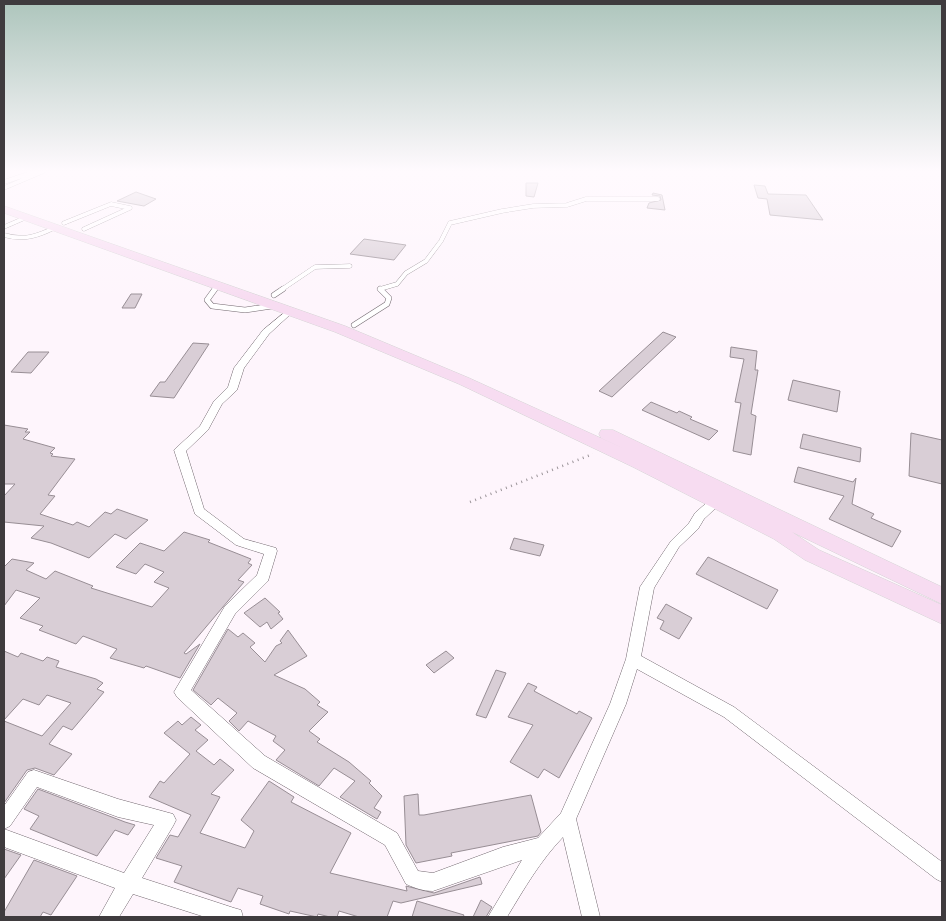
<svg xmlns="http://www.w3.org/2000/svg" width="946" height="921" font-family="'Noto Sans',sans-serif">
	<rect width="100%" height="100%" fill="#fef5fc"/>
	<path fill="#d9ced6" stroke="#988e95" d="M526,183H538L534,197L526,196Z
		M754,185L765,186L768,194L806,195L823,220L770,215L767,199L758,198Z
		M136,192L156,199L144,206L117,201Z
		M653,193L662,195L665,210L647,208L649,203L661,200L660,196L652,195Z
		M364,239L406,245L394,260L350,254Z
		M131,294H142L135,308H122Z
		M663,332L676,337L612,397L599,391Z
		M193,343L209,344L174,398L150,396L160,382H165Z
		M731,347L757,351L755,370H758L751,414L756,416L751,455L733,451L741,403L735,402L744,359L730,357Z
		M28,352H49L31,373L11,372Z
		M793,380L840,391L837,412L788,400Z
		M651,402L677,413L679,411L692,417L690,419L718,431L709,440L642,410Z
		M4,425L28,429L25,432H30L23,439L55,448L50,453L53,454L51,456L75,459L48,495L55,496L40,514L73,525L77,522L89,527L105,512L111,514L117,509L148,520L126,539L115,534L89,558L51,543L31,538L44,526L4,522V496L15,484H4Z
		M911,433L942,440V484L909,476Z
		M803,434L861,448L860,462L800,448Z
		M798,467L853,482L856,478L852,504L874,514L871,518L901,531L892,547L829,519L844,496L794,482Z
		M184,532L210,540L208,542L251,559L248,563L252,565L238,580L244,582L184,653L186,654L200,644L180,678L146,666L144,668L110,658L117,649L83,636L76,644L39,630L43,626L20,618L40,598L16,590L4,606V567L12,559L34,563L26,570L46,579L55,571L93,586L91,588L152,607L169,588L154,582L164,572L145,564L136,574L116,567L140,543L164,551Z
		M514,538L544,545L540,556L510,549Z
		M708,557L778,590L767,609L696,574Z
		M265,598L280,612L278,613L283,619L271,629L267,622L260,627L244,613Z
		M666,604L692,618L679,639L660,629L664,621L657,618Z
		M228,629L238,637L243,633L255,643L250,647L265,662L276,646L282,643L280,641L288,630L307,656L274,675L305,689L320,702L317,705L328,712L309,731L320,739L317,742L349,762L371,781L369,783L382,796L374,808L381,812L377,819L340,797L355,781L334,768L319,786L276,760L285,750L273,741L276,736L248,721L239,731L229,721L237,713L218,698L211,705L193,690Z
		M4,651L18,657L21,653L43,661L47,657L59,661L56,667L96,679L103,683L97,689L104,692L72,730L63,726L49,744L72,754L54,775L35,768L27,770L4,803V721L42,736L71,703L47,695L39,705L23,699L4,720Z
		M446,651L454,658L434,673L426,665Z
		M496,670L506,673L486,718L476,715Z
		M528,683L537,687L534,691L577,714L579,711L592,718L559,778L544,769L538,778L510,762L533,725L508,717Z
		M191,717L201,725L195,730L208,740L196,751L214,765L220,759L234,770L211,794L220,797L200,833L245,848L254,831L241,820L269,781L294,797L291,802L351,833L330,873L407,891L406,886L434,893L480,877L482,884L401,903L393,901L387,917H359L339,911L337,917H330L318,914L317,917L290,911L289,914L260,904L263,896L238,888L231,902L174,882L182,866L156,858L170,835L178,837L191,815L149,797L160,781L164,783L190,754L164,733L178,721L182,725Z
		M38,789L125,822L135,825L128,835L115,830L97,856L30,829L39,816L24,809Z
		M418,794L419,815H424L531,795L541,832L538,836L451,853L452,856L416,863L406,845L404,796Z
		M4,849L21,855L4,879Z
		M34,860L77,876L51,915L43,912L40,917H4V912Z
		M481,900L492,907L486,917H473Z
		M417,901L464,915L463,917H412Z"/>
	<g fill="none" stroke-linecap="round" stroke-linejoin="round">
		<g stroke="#736970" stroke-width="4.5">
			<path id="lane-far1" d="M4,182L37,171
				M4,188L44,171
				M64,223L111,204L130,208L84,229
				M4,227L27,217
				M4,235C24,241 38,236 56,227
				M214,290L218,285
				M281,290L315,267L350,266
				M381,290L380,289L397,284L406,273L426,261L441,241L450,223L502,211L533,206L567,205L586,199H658"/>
		</g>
		<g stroke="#736970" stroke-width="6">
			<path id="lane" d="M215,289L207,300L212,306L245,310L272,306
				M274,295L283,289
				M354,325L387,304L389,298L380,289"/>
		</g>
		<g stroke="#736970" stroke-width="1">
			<path id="street" d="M290,308L294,311L269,334L244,368L237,390L222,404L208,430L186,451L204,509L244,539L276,548L277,551L268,581L235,614L191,690L265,756L397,833L418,871L433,873L503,847L538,838L561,813L610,704L626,659L640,587L671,541L689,523L695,513L712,498H720L722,501L720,504L704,519L698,529L679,547L654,588L641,656L734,707L942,862V882L936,879L724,717L637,669L626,704L576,819L600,917H582L563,837C540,861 524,889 507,917H488L522,860L433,891C423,891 415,888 406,884L385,845L253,768L177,697L174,692L225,606L257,575L264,554L236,545L195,514L174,450L200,426L214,401L228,387L234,368L263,330Z
				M34,770L118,799L173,814L176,820L173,826L142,878L234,908L241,910L243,917H205L133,894L119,917H99L115,888L4,847V829L124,873L154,825L118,817L37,787L10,826L4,829V806L28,772Z"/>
		</g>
		<g stroke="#d5d4d5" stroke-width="1">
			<path id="primary" d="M4,206L345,326L469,378L627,450L601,438L599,434L601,430H613L942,587V604L792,532L819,550L942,605V624L805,560L774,539L633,467L459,384L335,332L4,213Z"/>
		</g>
		<path stroke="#9c959a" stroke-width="2.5" stroke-dasharray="1 4.5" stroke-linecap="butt" d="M470,502L593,454"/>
		<use href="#lane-far1" stroke="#fff" stroke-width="4"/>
		<use href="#lane" stroke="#fff" stroke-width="5"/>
		<use href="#street" fill="#fff" fill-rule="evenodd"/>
		<use href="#primary" fill="#f7dcf1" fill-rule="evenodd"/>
	</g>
	<linearGradient id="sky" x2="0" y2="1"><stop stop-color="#adc5bc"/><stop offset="0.57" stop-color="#fffafe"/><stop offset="1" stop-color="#fffafe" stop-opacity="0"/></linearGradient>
	<rect width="946" height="300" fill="url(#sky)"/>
	<rect width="946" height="921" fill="none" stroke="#3f3b3e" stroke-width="10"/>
</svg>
